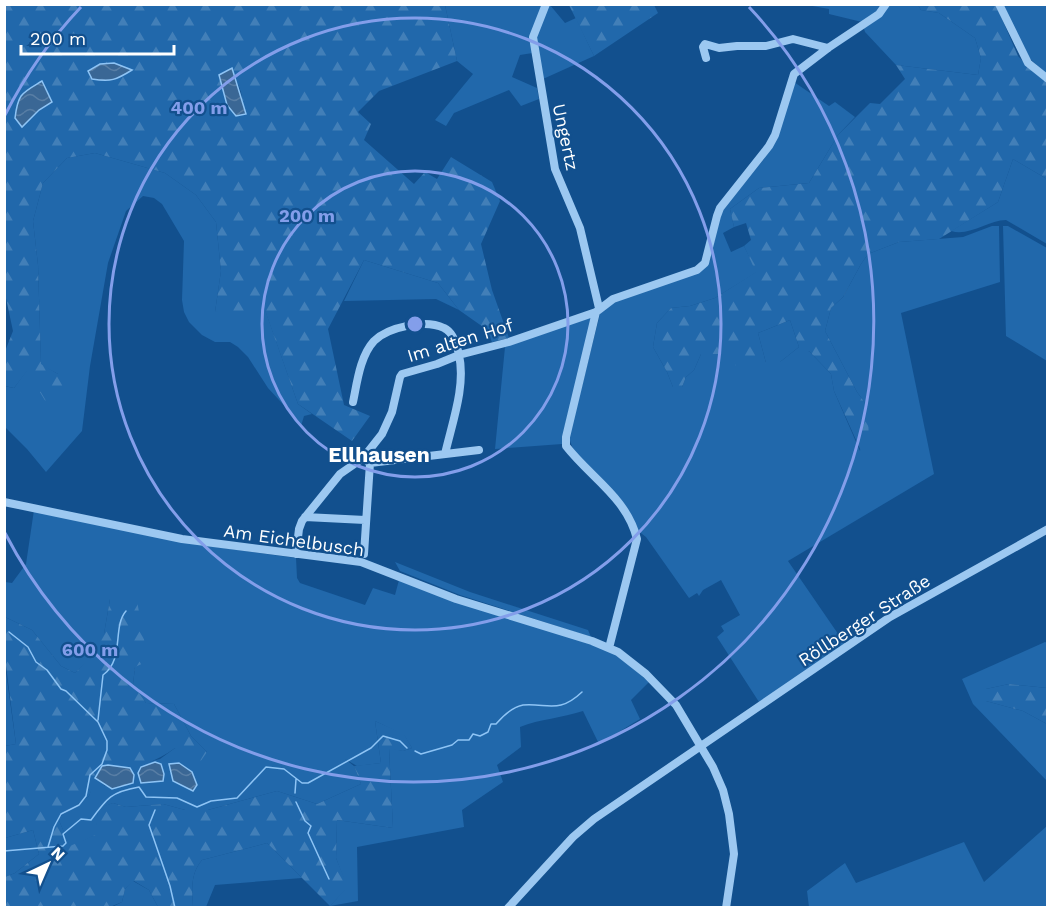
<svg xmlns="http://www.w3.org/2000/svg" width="1052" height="912" font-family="'Work Sans',sans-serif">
	<defs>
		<pattern id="forest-firs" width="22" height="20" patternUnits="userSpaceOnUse" patternTransform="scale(1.5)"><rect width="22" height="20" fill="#2168ab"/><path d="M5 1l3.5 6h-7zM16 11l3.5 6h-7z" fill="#427fb8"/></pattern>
		<pattern id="water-waves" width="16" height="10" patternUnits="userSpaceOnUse" patternTransform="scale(1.5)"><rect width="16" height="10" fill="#3a6795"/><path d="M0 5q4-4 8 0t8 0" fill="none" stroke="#587ea5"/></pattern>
	</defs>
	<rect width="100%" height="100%" fill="#12508e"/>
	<path fill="#2168ab" d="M445,5H550L565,23L576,18L594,56L543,79L539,52L520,55L512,77L537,88L539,99L521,106L509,90L454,113L446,126L435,120L473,74L457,61Z
		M807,5H918L921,10L939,13L975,38L981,58L978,75L896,65L865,32L862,22L829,14V9Z
		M1003,5H1047V75L1026,55Z
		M794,82L829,106L835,102L855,117L838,135L809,183L759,188L730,209L734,227L723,233L731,252L744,246L757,272L715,298L690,306L671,308L657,323L653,347L667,372L673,387H682L686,377L694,370L701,354L732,353L766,363L758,333L790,320L799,347L780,362L809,351L831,374L834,391L860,451L868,407L857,392L825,331L831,308L843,297L861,264L868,254L899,242L963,237L992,226H999L1000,282L901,313L934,474L788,561L845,644L759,702L717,637L724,631L721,626L740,615L721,580L703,590L699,596L697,593L689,598L646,537L637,530L626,506L573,449L569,438L600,314C613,295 678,277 702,268L710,261L720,213L764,159Z
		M95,153L165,173L196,195L216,222L221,271L215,312L261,298L298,404L312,414L304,416L301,426L292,414L268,388L248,357L238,347L230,342H215L202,335L189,322L184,312L182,300L184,241L162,204L154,198L143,196L126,211L108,263L90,366L82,431L46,472L27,449L5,427L4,386L14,388L27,370L58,374L41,365L38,265L33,221L43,183L67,158Z
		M1013,159L1047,179V244L1006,220C988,220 969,237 951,231L998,202Z
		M1003,226H1008L1047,248V361L1006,336Z
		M364,260L438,283L459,310L436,299L344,301Z
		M588,316L592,321L563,433L562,444L495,449L505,347Z
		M34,510L181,542L296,558L297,578L300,583L365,605L373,588L395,595L399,580L608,650L624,660L649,682L631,700L640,719L599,744L583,711C562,718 540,719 520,727L521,747L497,765L503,782L462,810L464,827L357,847L358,901L330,906L347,887L336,858L337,820L393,828L389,748L403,751L412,748L404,735L375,721L381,763L357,766L345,759L354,766L361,784L317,804L277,791L208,810H185L163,804L126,807L113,803L98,809L96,835L70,847L58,818L89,796L95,778L105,786L126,768L160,759L175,748L207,752L191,736L174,704L146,703L133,684L135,667L110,599L104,634L89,659L75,673L61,666L32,630L5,617V582L12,583L26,564Z
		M395,562L470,592L588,630L591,637L460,595L400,571Z
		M1045,642L1047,643V688L1009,684L986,689V701L1023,711L1047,724V781L973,704L962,679Z
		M4,658L16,744L5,746H4Z
		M1047,826V907H809L807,891L845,863L856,883L964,842L984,882Z
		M33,830L39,854L15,873L5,877V838Z
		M267,843L302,878L215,885L206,907L193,908C192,890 190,874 202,860Z
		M133,881L149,890L158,907L110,908L122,902L125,889Z"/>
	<path fill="url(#forest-firs)" fill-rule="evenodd" d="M5,5H445L457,61L379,91L358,112L371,124L364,140L414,184L425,172L437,179L451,157L492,182L500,201L481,244L492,290L509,338L492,342L486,329L459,310L438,283L364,260L328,329L344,405L370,416L352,441L298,404L261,299L245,311L215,312L221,271L216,222L196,195L165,173L95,153L67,158L43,183L33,221L38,265L41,364L58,374L68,394L61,403L49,407L27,371L14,388L5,386L4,354L13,331L4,289ZM232,69L241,92L245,114L227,104L219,75ZM42,81L52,101L39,110L22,126Z
		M569,5H654L658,13L594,56Z
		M918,5H996L1018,56L1028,67L1047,82V179L1013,159L998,202L939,239L899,242L868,254L861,264L843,297L831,308L825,331L857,392L868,407L869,451H861L834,391L831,374L809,351L790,370L780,362L799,347L790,320L758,333L766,363L736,366L732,354H701L694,370L686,377L682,387H673L667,372L653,347L657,323L671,308L690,306L715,298L756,272L744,246L751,240L746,223L734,227L730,209L759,188L809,183L838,135L870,103L880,104L905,79L896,65L978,75L981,58L975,38L939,13L921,10Z
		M110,599L137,601L148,661L135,667L133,684L146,703L174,704L191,736L207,752L198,765L175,748C161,758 143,767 126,768C117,768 111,764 102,766L89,796L58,818L70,846L95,835L98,808L113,803L126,807L163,804L185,810H208L277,791L317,804L361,784L354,766L381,763L375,721L404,734L412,748L403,751L389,749L393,828L337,820L336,858L348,887L330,906L267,843L202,860C190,874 192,890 193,907H158L149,890L134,881L125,889L122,902L110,907H5V877L15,873L39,854L33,830L5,838V746L16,744L5,658V617L32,630L61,666L75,673L88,659L87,639L104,634Z
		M1009,684L1047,688V724L1023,711L986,701V689Z"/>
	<path fill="url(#water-waves)" stroke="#8ec4f5" stroke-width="1.5" d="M114,63L132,70C116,80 111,82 92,79L88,71L100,64Z
		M232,68L246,114L236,116L227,105L219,75Z
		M42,81L52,102L39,110L22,127L15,118C18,93 22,93 42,81Z
		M155,762L161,764L164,774L163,781L141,783L138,773L141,767Z
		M179,763L192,772L197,785L193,791L173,781L169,764Z
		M108,765L130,768L134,775L133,783L112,789L95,778L102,766Z"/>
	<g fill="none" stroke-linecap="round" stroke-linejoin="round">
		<path stroke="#8ec4f5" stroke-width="1.5" d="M9,632L28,647L36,662L47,670L61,689L66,691L98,722L107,741V750L102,764L90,775L86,796L79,805L61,814L54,827L48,847
			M98,720L103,675C125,659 112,627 126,611
			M415,751L421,754L452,745L458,740H469L473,734L480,736L488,732L491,724H496C503,716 512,707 523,705C548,703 559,714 582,692
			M295,793L296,779
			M296,802L305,821L311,826L308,833L329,879
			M155,810L149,825L170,886L175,908
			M4,851L63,846L66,843L63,834L81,819L91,820C107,798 111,792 139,787L146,797L177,798L197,807L211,801L237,798L266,767L284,769L302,783H308L371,748L383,736L400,741L407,748"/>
		<path stroke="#9cc8f1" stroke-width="8" d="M546,4L533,37L555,169L580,228L599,308
			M999,4L1028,63L1048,79
			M706,58L703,47L705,44L719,48L737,46H766L793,39L828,48
			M596,312L613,299L697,270L705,263L717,216L720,208L769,146L775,135L794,74L828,48L879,14L886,4
			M596,312L566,437V446C591,478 627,498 637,539L609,648
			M353,402C357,383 360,356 374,341C388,327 425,319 444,328C453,332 457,345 459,355C466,386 452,423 445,454
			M370,463L479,450
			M4,502L182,539L361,562L456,599L592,641L618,652L646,674L676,705L713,767L723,790L729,814L734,854L726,908
			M305,517L365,520
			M296,554L299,529L302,521L340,474L363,458L382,434L392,412L400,377L402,374L437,364L459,355L509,342L596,312
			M364,554L370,463L367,461
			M508,908L573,837L594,819L890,617L1048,529"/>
	</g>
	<g fill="none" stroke="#839eea" stroke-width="3">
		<circle cx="415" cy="324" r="153"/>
		<circle cx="415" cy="324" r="306"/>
		<path d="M5 115A460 460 0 0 1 81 7M749 7A460 460 0 1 1 5 533"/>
	</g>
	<g text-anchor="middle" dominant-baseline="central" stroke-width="4.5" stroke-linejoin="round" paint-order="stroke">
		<g font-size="18" fill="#fff" stroke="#12508e">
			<text transform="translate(566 137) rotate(78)">Ungertz</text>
			<text transform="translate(460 340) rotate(-17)">Im alten Hof</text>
			<text transform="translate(294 540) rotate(8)">Am Eichelbusch</text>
			<text transform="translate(864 620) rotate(-33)">Röllberger Straße</text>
		</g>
		<g font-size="21" font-weight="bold" fill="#fff" stroke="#12508e">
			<text x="379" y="454">Ellhausen</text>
		</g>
	</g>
	<circle cx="415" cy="324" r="9" fill="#839eea" stroke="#12508e" stroke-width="3"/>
	<g font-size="18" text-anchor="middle" font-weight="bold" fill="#839eea" stroke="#12508e" stroke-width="4.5" stroke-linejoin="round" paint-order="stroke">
		<text x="199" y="114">400 m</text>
		<text x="307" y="222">200 m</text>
		<text x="90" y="656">600 m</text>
	</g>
	<rect width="1052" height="912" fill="none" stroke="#ffffff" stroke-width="12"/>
	<g transform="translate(48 864) rotate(44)" stroke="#12508e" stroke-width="4.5" paint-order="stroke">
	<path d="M0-4.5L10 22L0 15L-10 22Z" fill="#ffffff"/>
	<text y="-9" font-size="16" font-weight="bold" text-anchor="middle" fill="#ffffff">N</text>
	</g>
	<path d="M21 45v9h153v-9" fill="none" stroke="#ffffff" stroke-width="3"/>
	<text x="30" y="45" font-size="18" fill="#ffffff" stroke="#12508e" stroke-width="4.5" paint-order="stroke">200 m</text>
</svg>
